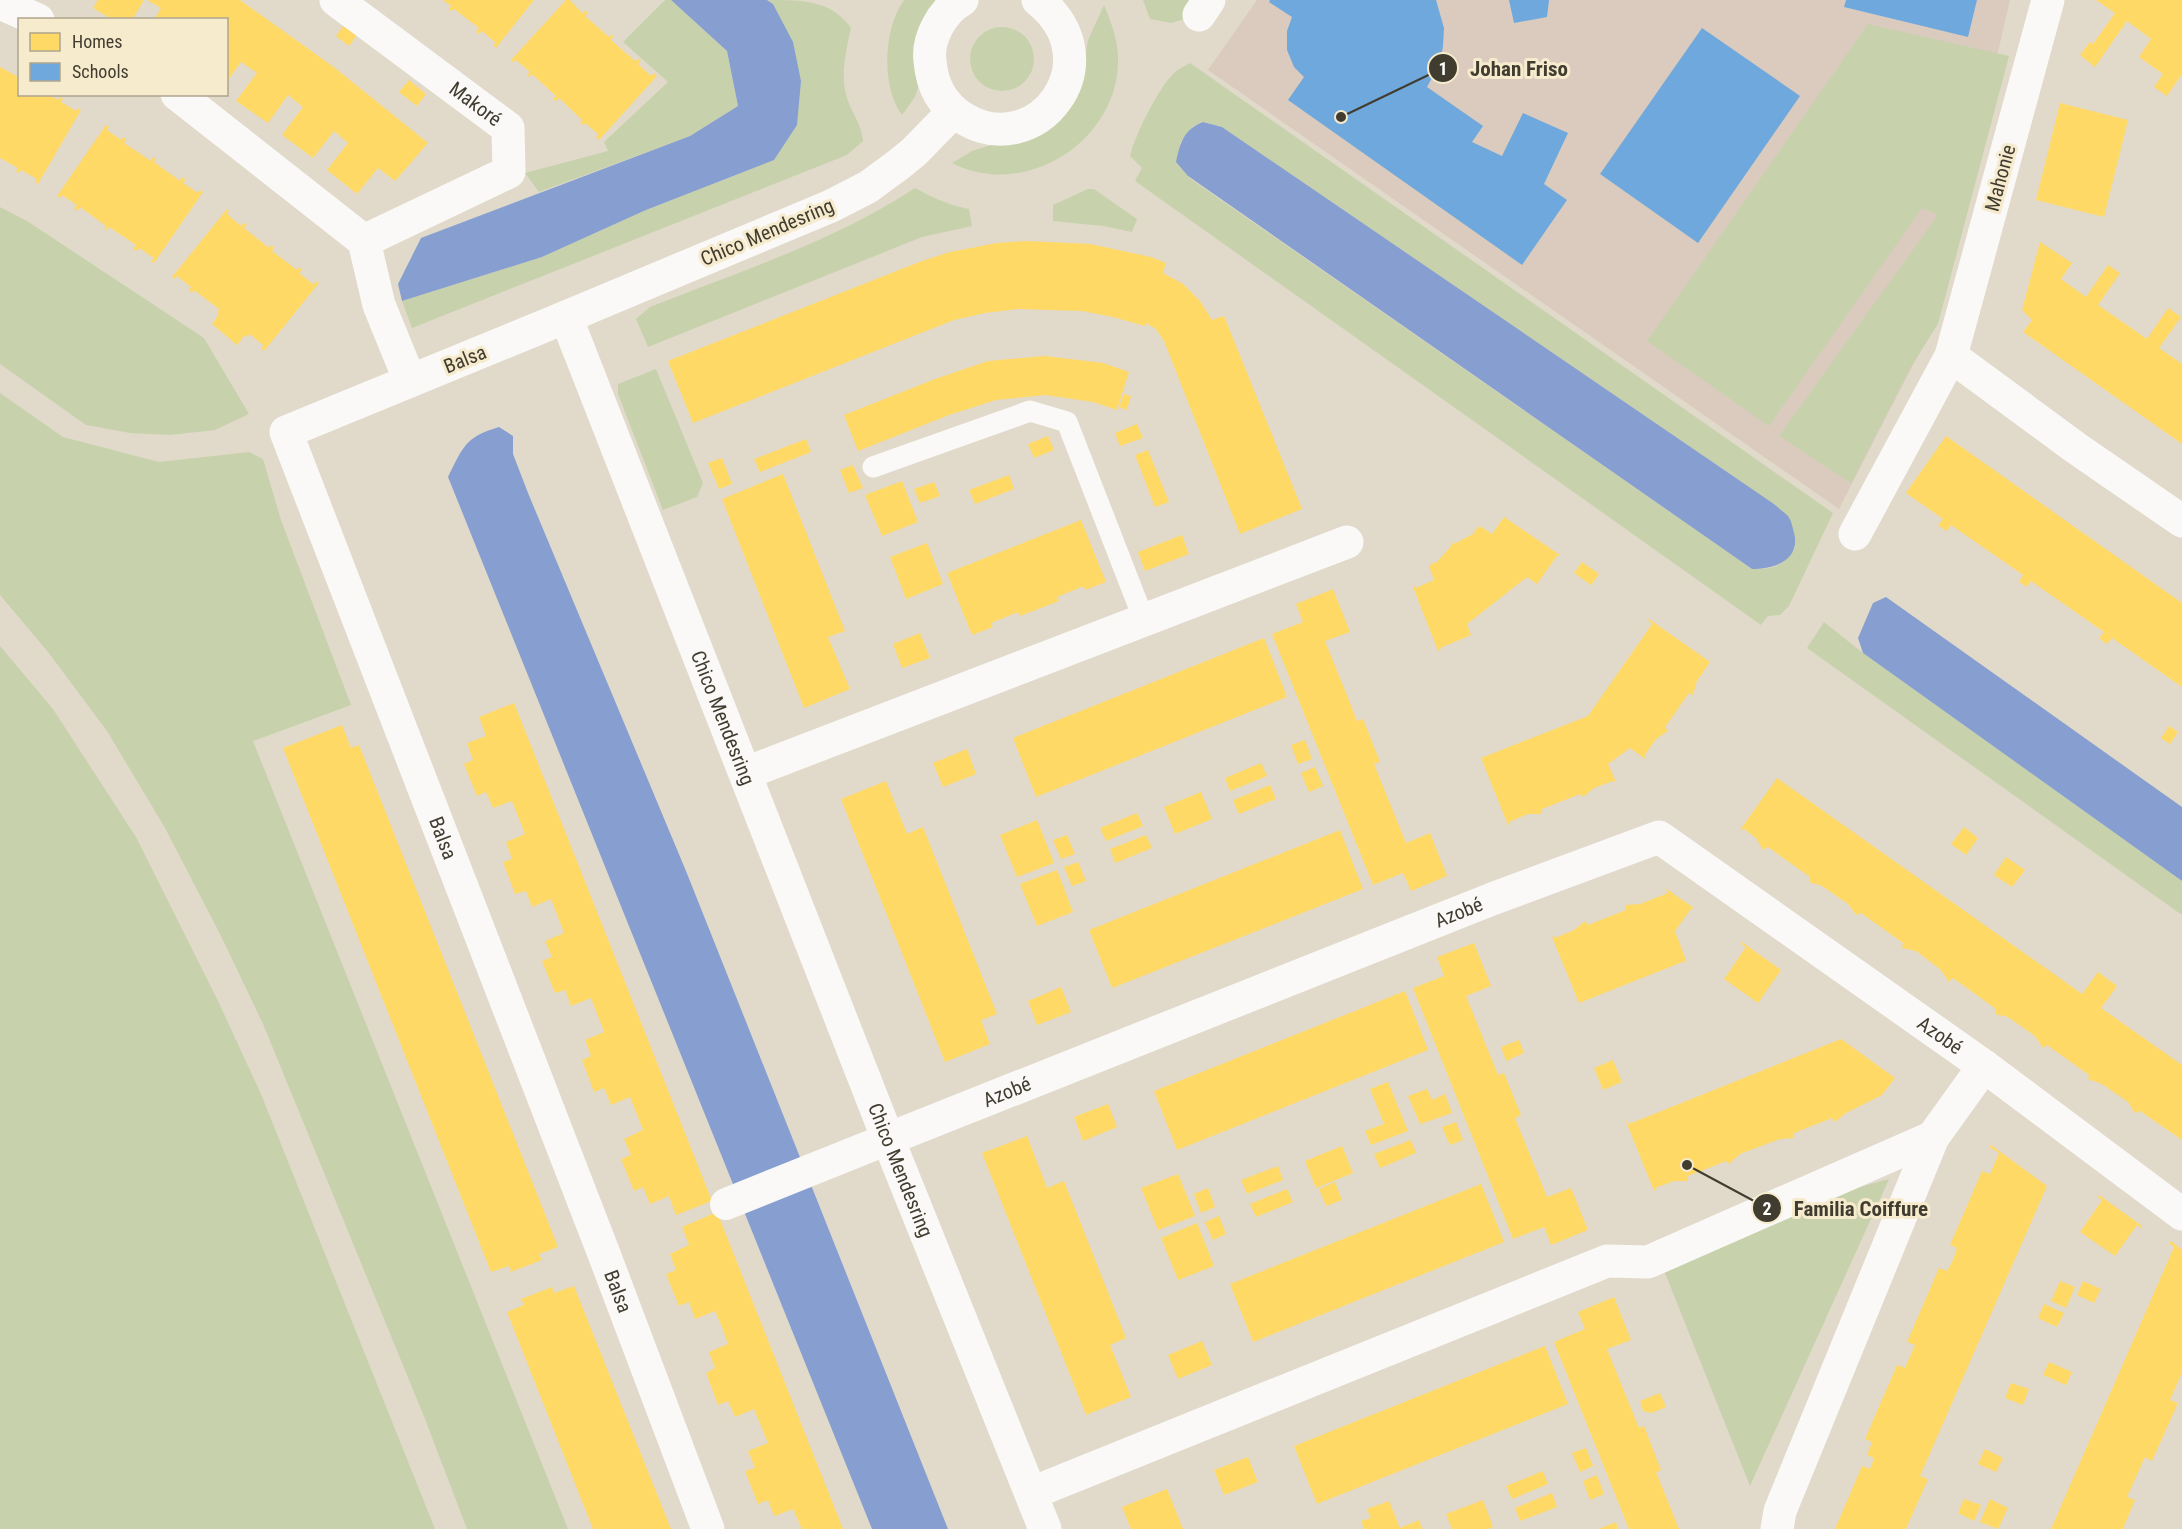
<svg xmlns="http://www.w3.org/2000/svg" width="2182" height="1529" font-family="'Roboto Condensed',sans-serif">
	<rect width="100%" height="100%" fill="#e1daca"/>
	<path fill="#dacbbe" d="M1257,0H2010L1935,322L1839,509L1208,70Z"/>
	<path fill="#c7d2ac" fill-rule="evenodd" d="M665,0H671L727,51L738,106L690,136L539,192L525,173L608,151L604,142L668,82L623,42Z
		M767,0C803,0 831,0 851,28C846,50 840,76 847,98C852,113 862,126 863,141L847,155L412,328L402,301L542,257L646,210L774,160L773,4Z
		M904,0H946L915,97L902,115C881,87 883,29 904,0Z
		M1143,0H1197L1185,19L1171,23L1150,19Z
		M1104,5C1111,22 1118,40 1118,58C1120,140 1026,201 952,163L972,151L991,145L1010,142L1081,81L1088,40Z
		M1868,24L2009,56L1938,324L1909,370L1851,483L1779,436L1938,215L1922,208L1769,426L1647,341Z
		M970 59a32 32 0 1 1 64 0a32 32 0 1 1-64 0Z
		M1190,63L1833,513L1789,606L1780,615L1768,616L1761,625L1135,181L1142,168L1130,156C1135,135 1159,87 1174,73C1178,69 1185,66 1190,63ZM1203,122L1222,127L1774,504L1795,548C1782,567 1774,569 1752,569L1188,177L1180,143L1192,127Z
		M915,188C933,198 949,205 969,209L972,226L922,237L648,347L636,319L650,307C740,271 835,241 915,188Z
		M1088,189H1094L1137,219L1132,232L1103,226L1053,221V205Z
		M0,207L27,221L204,338L249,414L215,430L170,435L130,433L86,425L0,364Z
		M656,369L703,483L697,497L663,510L618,394V384Z
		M0,393L63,437L159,462L249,452L263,459L281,520L351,705L253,741L568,1529H467L425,1419L263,1024L221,936L165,828L107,731L48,652L0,595Z
		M1824,622L1863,653L2182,881V915L1807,648Z
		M0,646L53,709L136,837L218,1001L261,1094L435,1529H0Z
		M1889,1179L1750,1486L1659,1258L1834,1194Z"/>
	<path fill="#879fd0" d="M671,0H767L773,4L793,42L801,81L797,125L774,160L646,210L542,257L402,301L398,284L421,238L690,136L738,106L727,51Z
		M1203,122L1222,127L1774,504C1778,508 1784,512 1788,516C1791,520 1792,525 1793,529C1803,559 1776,569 1752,569L1188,176L1176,162C1180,143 1184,129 1203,122Z
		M499,427L513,436V454L528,493L686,871L948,1529H872L448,477C463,447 465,437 499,427Z
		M1886,597L2182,807V881L1863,653L1858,638L1873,603Z"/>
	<path fill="#ffd966" d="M98,0H144L132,20H113L93,8Z
		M147,0H240L335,68L428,143L395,181L378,168L357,194L327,170L348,143L334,131L313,158L282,135L303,107L288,95L268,123L236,101L257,73L241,62L226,83V20H154L161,8Z
		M443,0H534L496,48L493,45L496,43L482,31L479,34L476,32L479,28L454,9L450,11L449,9L451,6Z
		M566,0H570L583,14L585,10L588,13L585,16L609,37L612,34L613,36L611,40L635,61L638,59L641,61L638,64L651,76L654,73L657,76L599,140L596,137L598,134L585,123L583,125L580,123L582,120L559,98L556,101L553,99L556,96L532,74L529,77L527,75L530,72L516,60L513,62L511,60Z
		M2096,0H2182V74L2167,96L2154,87L2163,74L2139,57L2151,39L2127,21L2095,67L2080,55L2090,42L2093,44L2115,13Z
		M344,25L357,35L349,46L336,36Z
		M0,67L20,78V94H48L58,100L60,97L63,99L61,102L76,111L78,108L81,110L38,184L35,182L37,179L21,170L19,173L16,171L18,168L0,158Z
		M409,80L426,94L417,106L399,92Z
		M2060,103L2128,120L2104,217L2036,200Z
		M106,125L109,127L107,130L121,140L123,137L126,139L124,143L151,161L153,157L156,159L154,162L180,181L182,177L186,180L183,183L198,193L200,190L203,192L154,263L151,261L154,258L139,248L136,251L133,249L136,245L109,227L106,230L104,229L106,226L80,207L77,211L74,208L77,205L62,195L60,198L57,196Z
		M227,209L229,211L227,214L241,226L244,223L247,224L244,228L269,248L271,245L274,247L272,251L297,270L299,267L302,270L299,273L314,285L316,281L319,283L264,351L261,348L264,346L250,334L247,337L245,335L237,345L212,324L219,314L217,313L219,309L194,290L192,293L189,290L191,287L177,276L174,279L172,277Z
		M1027,241L1090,244L1151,257L1166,263L1163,273L1183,284L1200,301L1212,320L1224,316L1302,509L1240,534L1164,341L1156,329L1146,323L1145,326L1113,317L1082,311L1018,309L985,313L954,320L693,423L668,361L922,261L950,252L997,243Z
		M2040,242L2072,263L2061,279L2086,297L2108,265L2120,273L2098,305L2147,339L2168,308L2181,317L2159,348L2182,364V444L2023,332L2032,320L2022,310Z
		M1045,356L1103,363L1129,372L1117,410L1093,402L1045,395L996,400L949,415L858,451L844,415L935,379L988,361Z
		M1124,394L1131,396L1127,410L1119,407Z
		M1137,424L1143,438L1120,446L1115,433Z
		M1048,436L1054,450L1034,458L1028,444Z
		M1946,436L2182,603V687L2112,638L2107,644L2099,638L2104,632L2031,581L2027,587L2019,582L2023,575L1951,525L1947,531L1942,528L1938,525L1943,519L1906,493Z
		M806,439L811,452L760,472L754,459Z
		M1148,450L1169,502L1155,507L1135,455Z
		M722,458L732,484L719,489L708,463Z
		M853,465L863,488L849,493L840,470Z
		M783,474L845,631L828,637L850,689L804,708L722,499Z
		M1009,475L1014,489L975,504L969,490Z
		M902,481L918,522L882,536L865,495Z
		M934,482L940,496L920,503L914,489Z
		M1504,517L1560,555L1557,556L1537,584L1527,577L1467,624L1471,635L1440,648L1441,650L1438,651L1413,587L1415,586L1416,588L1434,580L1429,566L1435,562L1436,563L1452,545L1451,544L1452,542L1454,544L1475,533L1474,531L1480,526L1492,534Z
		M1081,520L1106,582L1085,590L1084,586L1057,597L1059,601L1020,616L1018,612L991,623L993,627L972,635L947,573Z
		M1182,535L1189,554L1145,571L1138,552Z
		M927,543L943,584L906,599L890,557Z
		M1582,562L1599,574L1591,585L1574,573Z
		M1333,589L1350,632L1325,641L1348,698L1357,721L1363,719L1380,762L1374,764L1406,843L1430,833L1447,876L1411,891L1403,873L1373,885L1272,634L1303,622L1296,604Z
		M1649,619L1710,662L1697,681L1693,695L1689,693L1665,727L1668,731L1656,739L1644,756L1646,757L1645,759L1630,748L1608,764L1616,782L1613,781L1594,788L1583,797L1580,794L1542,809V814H1528L1509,822L1510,824L1508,825L1481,758L1588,716L1652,624L1648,620Z
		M920,633L930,658L902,668L893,644Z
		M1264,638L1287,697L1036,797L1013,738Z
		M514,703L712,1201L676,1215L669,1196L650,1204L643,1187L634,1191L621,1159L631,1155L624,1139L643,1130L630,1097L611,1105L604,1088L594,1092L582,1060L591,1056L585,1040L604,1032L591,998L571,1006L565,990L555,993L542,961L552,957L545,941L564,933L551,899L532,907L526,891L515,894L503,862L512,859L506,842L525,834L512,801L493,808L486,792L477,796L464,764L473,760L467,743L486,736L479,717Z
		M342,725L351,748L359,745L558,1247L539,1254L542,1260L508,1273L511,1270L509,1266L491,1272L283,748Z
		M2169,726L2178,732L2170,744L2161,738Z
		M1305,740L1312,759L1298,764L1291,745Z
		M967,749L976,774L943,787L933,763Z
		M1261,763L1267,776L1230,791L1225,778Z
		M1315,767L1323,786L1309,792L1301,773Z
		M1777,778L2082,994L2098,972L2117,986L2101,1008L2182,1065V1140L2140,1111L2135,1113L2128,1102L2102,1084L2088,1079L2089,1075L2047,1045L2043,1048L2035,1036L2008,1017L1995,1014L1996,1009L1953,978L1949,982L1941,970L1916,951L1902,948L1903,943L1861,913L1856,915L1848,904L1822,886L1809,882L1810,877L1768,847L1763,850L1756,838L1744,829L1740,830Z
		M886,781L907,834L923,827L997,1014L981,1020L990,1044L945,1062L841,799Z
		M1270,785L1276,799L1239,814L1233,800Z
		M1201,792L1212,819L1175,834L1164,807Z
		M1137,813L1143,826L1106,841L1100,828Z
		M1037,820L1054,863L1017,877L1000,835Z
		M1964,827L1978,838L1966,855L1951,844Z
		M1340,830L1363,889L1112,988L1089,930Z
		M1067,835L1075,854L1061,859L1053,840Z
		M1146,835L1152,848L1115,863L1110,849Z
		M2006,857L2025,870L2012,887L1994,875Z
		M1078,862L1086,881L1072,886L1064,867Z
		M1057,870L1073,912L1037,926L1020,884Z
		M1665,888L1694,908L1691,909L1675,931L1687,963L1685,961L1579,1003L1552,937L1554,936L1555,938L1574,930L1585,921L1588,925L1626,910V905L1640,904L1668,893Z
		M1742,942L1781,970L1758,1003L1724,979L1746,947L1741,944Z
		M1474,943L1491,986L1466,996L1498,1075L1504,1073L1521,1115L1515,1118L1547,1197L1571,1188L1588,1230L1551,1245L1544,1227L1513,1239L1413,988L1444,976L1437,957Z
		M1061,987L1071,1012L1037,1025L1028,1001Z
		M1405,991L1428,1050L1177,1150L1154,1091Z
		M1841,1039L1895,1078L1882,1095L1846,1113L1835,1122L1832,1118L1794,1133V1138L1780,1139L1740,1154L1729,1164L1726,1161L1688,1176V1181H1674L1655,1188L1656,1190L1654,1191L1625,1119L1629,1124Z
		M1519,1040L1524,1053L1506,1061L1501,1047Z
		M1613,1060L1622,1082L1603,1090L1594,1068Z
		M1388,1082L1408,1131L1371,1145L1365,1131L1384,1124L1370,1089Z
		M1427,1089L1432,1100L1445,1094L1452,1113L1420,1124L1408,1096Z
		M1108,1104L1117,1127L1083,1141L1074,1117Z
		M1456,1122L1463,1140L1450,1145L1442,1127Z
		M1027,1136L1047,1188L1064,1181L1126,1338L1110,1345L1131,1397L1086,1415L982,1153Z
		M1411,1140L1416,1153L1380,1168L1374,1154Z
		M1991,1145L2047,1186L1920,1476L1928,1479L1906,1529H1835L1862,1466L1870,1469L1874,1458L1867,1455L1872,1442L1865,1439L1897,1365L1905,1368L1915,1345L1907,1342L1939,1268L1947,1271L1953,1260L1957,1248L1950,1245L1982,1171L1990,1174L1999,1153L1989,1147Z
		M1342,1146L1353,1173L1316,1188L1305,1161Z
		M1278,1166L1283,1180L1247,1194L1241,1180Z
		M1178,1174L1195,1216L1158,1230L1141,1188Z
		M1335,1182L1342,1200L1326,1206L1319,1189Z
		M1481,1184L1504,1242L1253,1342L1230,1284Z
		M1208,1188L1215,1207L1201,1213L1194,1194Z
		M1287,1189L1293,1202L1256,1217L1250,1204Z
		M2099,1195L2142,1226L2141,1228L2137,1225L2115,1256L2080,1232L2102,1200L2098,1197Z
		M717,1212L843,1529H802L793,1509L774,1516L768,1500L758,1504L745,1471L755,1468L748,1451L768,1443L754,1409L735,1417L728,1401L718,1405L706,1373L715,1368L709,1352L728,1344L722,1327L715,1311L695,1319L689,1302L679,1306L666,1274L676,1270L670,1254L689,1245L682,1227Z
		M1219,1216L1226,1234L1213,1240L1205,1222Z
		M1197,1223L1214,1266L1178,1280L1161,1238Z
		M2171,1241L2182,1250V1372L2170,1400L2178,1403L2152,1461L2145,1457L2127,1497L2135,1500L2123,1529H2051L2174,1247L2169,1243Z
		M2060,1281L2075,1287L2066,1308L2051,1301Z
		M2083,1281L2101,1289L2094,1303L2077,1295Z
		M574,1286L649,1474L671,1529H593L507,1312L524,1305L521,1299L552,1287L554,1293Z
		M1614,1297L1631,1340L1607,1349L1639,1428L1644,1426L1661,1470L1656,1472L1679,1529H1629L1554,1342L1585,1329L1578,1312Z
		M2044,1304L2064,1313L2057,1327L2038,1318Z
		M1202,1341L1212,1365L1178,1379L1168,1355Z
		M1545,1346L1568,1404L1317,1504L1294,1446Z
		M2049,1362L2072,1372L2066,1385L2043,1375Z
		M2011,1383L2029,1389L2023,1405L2005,1398Z
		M1660,1393L1666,1407L1651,1413L1643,1411L1640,1401Z
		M1586,1448L1593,1466L1580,1472L1572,1453Z
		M1985,1449L2003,1458L1996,1472L1978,1464Z
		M1248,1457L1258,1482L1224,1495L1214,1470Z
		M1543,1471L1548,1484L1512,1499L1506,1486Z
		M1597,1475L1604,1494L1590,1500L1583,1481Z
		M1167,1489L1183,1529H1131L1122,1507Z
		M1552,1493L1557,1507L1520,1521L1515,1508Z
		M1964,1499L1981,1505L1974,1521L1958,1513Z
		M1990,1499L2008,1508L1998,1529L1980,1522Z
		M1483,1500L1493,1527L1488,1529H1452L1446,1514Z
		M1389,1501L1400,1528L1419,1520L1422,1529H1364L1361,1521L1371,1518L1367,1509Z
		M1616,1522L1618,1529H1599Z"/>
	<path fill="#6fa8dc" d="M1270,0H1436L1444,28L1443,46L1440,63L1427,87L1483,126L1472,142L1502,156L1523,113L1568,133L1544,184L1567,200L1522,265L1288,100L1304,77L1294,67L1287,50V31L1292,17L1269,2Z
		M1509,0H1549L1547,17L1514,23Z
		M1846,0H1977L1968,37L1844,7Z
		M1702,28L1800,96L1698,243L1600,174Z"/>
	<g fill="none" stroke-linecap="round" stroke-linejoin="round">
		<path stroke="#faf9f7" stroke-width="21" d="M873,467L1030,411L1067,422L1144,620"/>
		<path stroke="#faf9f7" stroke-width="32" d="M726,1204L888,1139"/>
		<g stroke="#faf9f7" stroke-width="33">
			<path id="s1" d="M336,0L508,128L509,172L364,241"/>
			<path d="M2048,0L1951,356L2076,448L2182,521"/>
			<path d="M0,3L38,20"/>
			<path d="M1199,15L1209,0"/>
			<path d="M177,94L364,241L379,305L410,381"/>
			<path id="s2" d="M566,317L286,432L604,1254L708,1529"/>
			<path d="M1855,534L1951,356"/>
			<path d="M746,773L1347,542"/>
			<path id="s3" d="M888,1139L1492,899L1659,837L1984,1066L2182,1214"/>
			<path d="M1032,1493L1607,1261L1648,1262L1933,1137"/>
			<path d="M1777,1529L1780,1511L1933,1137L1984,1066"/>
		</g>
		<g stroke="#faf9f7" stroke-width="33">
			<path d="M962,0C942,11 927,39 930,61C932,86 942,105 963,118C1036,163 1115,62 1038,0"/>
			<path id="s4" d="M953,112L914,152L898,165L868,187L831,206L566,317L888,1139L1045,1529"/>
		</g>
	</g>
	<g text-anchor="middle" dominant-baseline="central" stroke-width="6" stroke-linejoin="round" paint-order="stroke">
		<g font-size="20" fill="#413c30" stroke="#f7ebce">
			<text stroke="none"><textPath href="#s1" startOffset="174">Makoré</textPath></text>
			<text transform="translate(2000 178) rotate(-75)">Mahonie</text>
			<text transform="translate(767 232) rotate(-23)">Chico Mendesring</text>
			<text transform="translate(465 359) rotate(-22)">Balsa</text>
			<text stroke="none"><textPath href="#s4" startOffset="873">Chico Mendesring</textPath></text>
			<text stroke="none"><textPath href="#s2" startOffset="738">Balsa</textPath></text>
			<text stroke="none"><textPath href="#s3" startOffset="614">Azobé</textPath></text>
			<text stroke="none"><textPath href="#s3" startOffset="1172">Azobé</textPath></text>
			<text stroke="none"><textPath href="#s3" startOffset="128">Azobé</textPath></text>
			<text stroke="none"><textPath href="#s4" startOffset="1359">Chico Mendesring</textPath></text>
			<text stroke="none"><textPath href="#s2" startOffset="1224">Balsa</textPath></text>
		</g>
	</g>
	<path fill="none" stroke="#413c30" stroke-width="2" d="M1341 117L1443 68M1687 1165L1767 1208"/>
	<g fill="#413c30" stroke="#f7ebce" stroke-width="2">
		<circle cx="1341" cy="117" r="6"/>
		<circle cx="1687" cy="1165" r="6"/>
		<circle cx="1443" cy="68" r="15"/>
		<circle cx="1767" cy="1208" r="15"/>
	</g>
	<g font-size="18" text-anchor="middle" font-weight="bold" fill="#fff">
		<text x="1443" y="75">1</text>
		<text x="1767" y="1215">2</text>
	</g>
	<g font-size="21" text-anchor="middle" font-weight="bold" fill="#413c30" stroke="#f7ebce" stroke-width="6" stroke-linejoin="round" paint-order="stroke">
		<text x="1519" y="76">Johan Friso</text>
		<text x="1861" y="1216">Familia Coiffure</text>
	</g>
	<rect x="18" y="18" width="210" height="78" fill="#f7ebce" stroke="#aea58f" stroke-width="1.5"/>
	<rect x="30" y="33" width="30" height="18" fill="#ffd966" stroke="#aea58f" stroke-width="1.5"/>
	<text x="72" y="48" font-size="18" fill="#413c30">Homes</text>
	<rect x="30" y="63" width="30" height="18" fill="#6fa8dc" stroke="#aea58f" stroke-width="1.5"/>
	<text x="72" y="78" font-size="18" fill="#413c30">Schools</text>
</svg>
